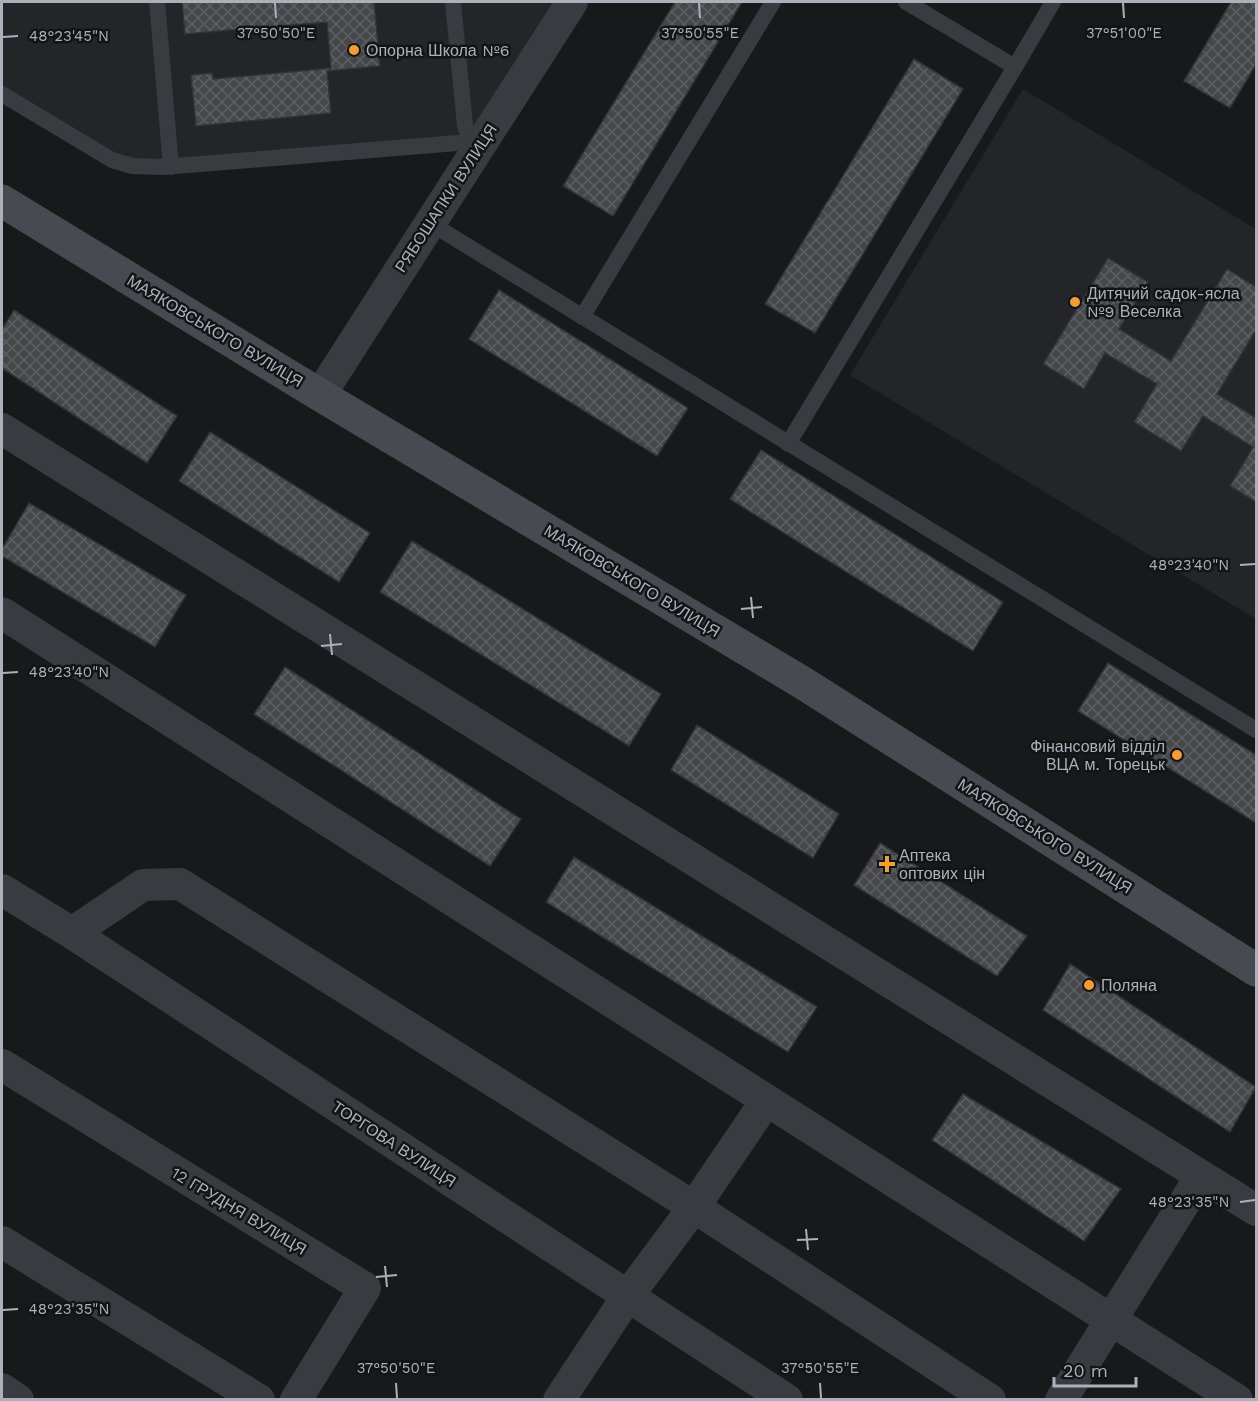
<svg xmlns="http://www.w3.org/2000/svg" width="1258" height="1401" font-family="'Work Sans',sans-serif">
	<defs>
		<pattern id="building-cross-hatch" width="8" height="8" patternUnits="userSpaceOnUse" patternTransform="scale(1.5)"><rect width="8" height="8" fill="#45474b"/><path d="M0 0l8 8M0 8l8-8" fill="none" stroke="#5d5f63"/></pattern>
	</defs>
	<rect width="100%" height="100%" fill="#18191b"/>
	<path fill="#242528" d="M2,2H565L470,137L132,166L2,94Z
		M1023,89L1256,229V619L850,375Z"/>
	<path fill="url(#building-cross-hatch)" stroke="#323337" stroke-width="1.5" d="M182,2H374L380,66L327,71L331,113L196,126L191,75L212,73L213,79L331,68L327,22L185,34Z
		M675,2H742L613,216L563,186Z
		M1231,2H1256V64L1230,108L1184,81Z
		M914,59L963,89L815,333L765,304Z
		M1108,258L1148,282L1119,329L1171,361L1227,269L1256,287V330L1217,394L1256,418V502L1230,486L1253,447L1203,416L1181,451L1134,422L1157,384L1105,353L1084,389L1043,364Z
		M499,290L688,408L657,456L469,339Z
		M14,310L177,416L147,463L2,368V329Z
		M210,432L370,533L339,582L179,481Z
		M761,450L1003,602L973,651L730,499Z
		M29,503L186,595L155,647L2,556V549Z
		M412,541L661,694L629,746L380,592Z
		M1108,663L1256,755V823L1078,711Z
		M285,667L521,819L490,866L254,714Z
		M697,725L839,814L813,858L671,770Z
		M880,843L1027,936L997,976L854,885Z
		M574,857L817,1007L788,1052L546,902Z
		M1070,964L1256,1087L1230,1132L1043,1010Z
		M963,1094L1121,1189L1084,1241L932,1140Z"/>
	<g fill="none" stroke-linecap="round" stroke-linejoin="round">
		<path stroke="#393b40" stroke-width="16" d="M157,2L171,167
			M453,2L465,126L470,137L477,142
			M1015,67L1053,2
			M2,94L112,160L132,166L164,167L457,143L465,142L470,137
			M430,223L1256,730
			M582,317L773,2
			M788,444L1015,67L906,2"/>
		<path stroke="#393b40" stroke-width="32" d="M320,395L572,2
			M2,429L1256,1210
			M2,613L1237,1400
			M2,890L72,933L787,1400
			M72,933L143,885L180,884L694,1207L990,1400
			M2,1065L365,1288L296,1400
			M2,1242L259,1400
			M2,1389L18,1400
			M559,1400L627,1297L694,1207L766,1101
			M1061,1400L1201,1176"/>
		<path stroke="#474a50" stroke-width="33" d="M2,201L320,395L803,683L1256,970"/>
	</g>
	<path fill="none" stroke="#abb1ba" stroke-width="2" d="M275,3L276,18M699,3L700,18M1123,3L1124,18M3,37L18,36M1240,565L1255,564M751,597L753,618M741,609L762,607M330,634L332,655M321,646L342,644M3,673L18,672M1240,1202L1255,1200M806,1229L808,1250M797,1240L818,1239M385,1266L387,1287M376,1277L397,1275M3,1310L18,1309M396,1383L397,1398M820,1383L821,1398"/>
	<g fill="#f39d39" stroke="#131416" stroke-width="2">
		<circle cx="354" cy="50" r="6"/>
		<circle cx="1075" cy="302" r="6"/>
		<circle cx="1177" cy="755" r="6"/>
		<path d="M884 855h6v6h6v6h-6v6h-6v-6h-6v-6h6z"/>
		<circle cx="1089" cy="985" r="6"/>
	</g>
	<g text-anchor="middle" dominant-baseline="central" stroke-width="5" stroke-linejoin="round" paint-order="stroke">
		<g font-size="16" fill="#abb1ba" stroke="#131416" text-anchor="start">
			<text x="366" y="50">Опорна Школа №6</text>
			<text x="1087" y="293">Дитячий садок-ясла<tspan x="1087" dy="18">№9 Веселка</tspan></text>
			<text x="1165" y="746" text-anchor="end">Фінансовий відділ<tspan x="1165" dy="18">ВЦА м. Торецьк</tspan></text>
			<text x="899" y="855">Аптека<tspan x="899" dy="18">оптових цін</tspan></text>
			<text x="1101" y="985">Поляна</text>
		</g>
		<g font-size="16" fill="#abb1ba" stroke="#131416">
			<text transform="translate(446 198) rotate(-57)">РЯБОШАПКИ ВУЛИЦЯ</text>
			<text transform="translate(215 331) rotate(31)">МАЯКОВСЬКОГО ВУЛИЦЯ</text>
			<text transform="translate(632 581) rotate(31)">МАЯКОВСЬКОГО ВУЛИЦЯ</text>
			<text transform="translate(1045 836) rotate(32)">МАЯКОВСЬКОГО ВУЛИЦЯ</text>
			<text transform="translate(394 1144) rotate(33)">ТОРГОВА ВУЛИЦЯ</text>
			<text transform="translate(239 1211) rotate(31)">12 ГРУДНЯ ВУЛИЦЯ</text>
		</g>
	</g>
	<g font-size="15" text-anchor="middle" fill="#abb1ba" stroke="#131416" stroke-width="5" stroke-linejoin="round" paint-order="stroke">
		<text x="276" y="38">37°50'50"E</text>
		<text x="700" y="38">37°50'55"E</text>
		<text x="1124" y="38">37°51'00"E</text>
		<text x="69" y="41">48°23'45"N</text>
		<text x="1189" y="570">48°23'40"N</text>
		<text x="69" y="677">48°23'40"N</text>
		<text x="1189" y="1207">48°23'35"N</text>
		<text x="69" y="1314">48°23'35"N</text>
		<text x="396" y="1373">37°50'50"E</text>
		<text x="820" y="1373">37°50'55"E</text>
	</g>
	<rect width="1258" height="1401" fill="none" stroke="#abb1ba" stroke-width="6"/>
	<path d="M1054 1377v9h82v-9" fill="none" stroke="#abb1ba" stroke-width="3"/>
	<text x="1063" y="1377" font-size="18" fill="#abb1ba" stroke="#131416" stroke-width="4.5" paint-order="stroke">20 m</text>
</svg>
